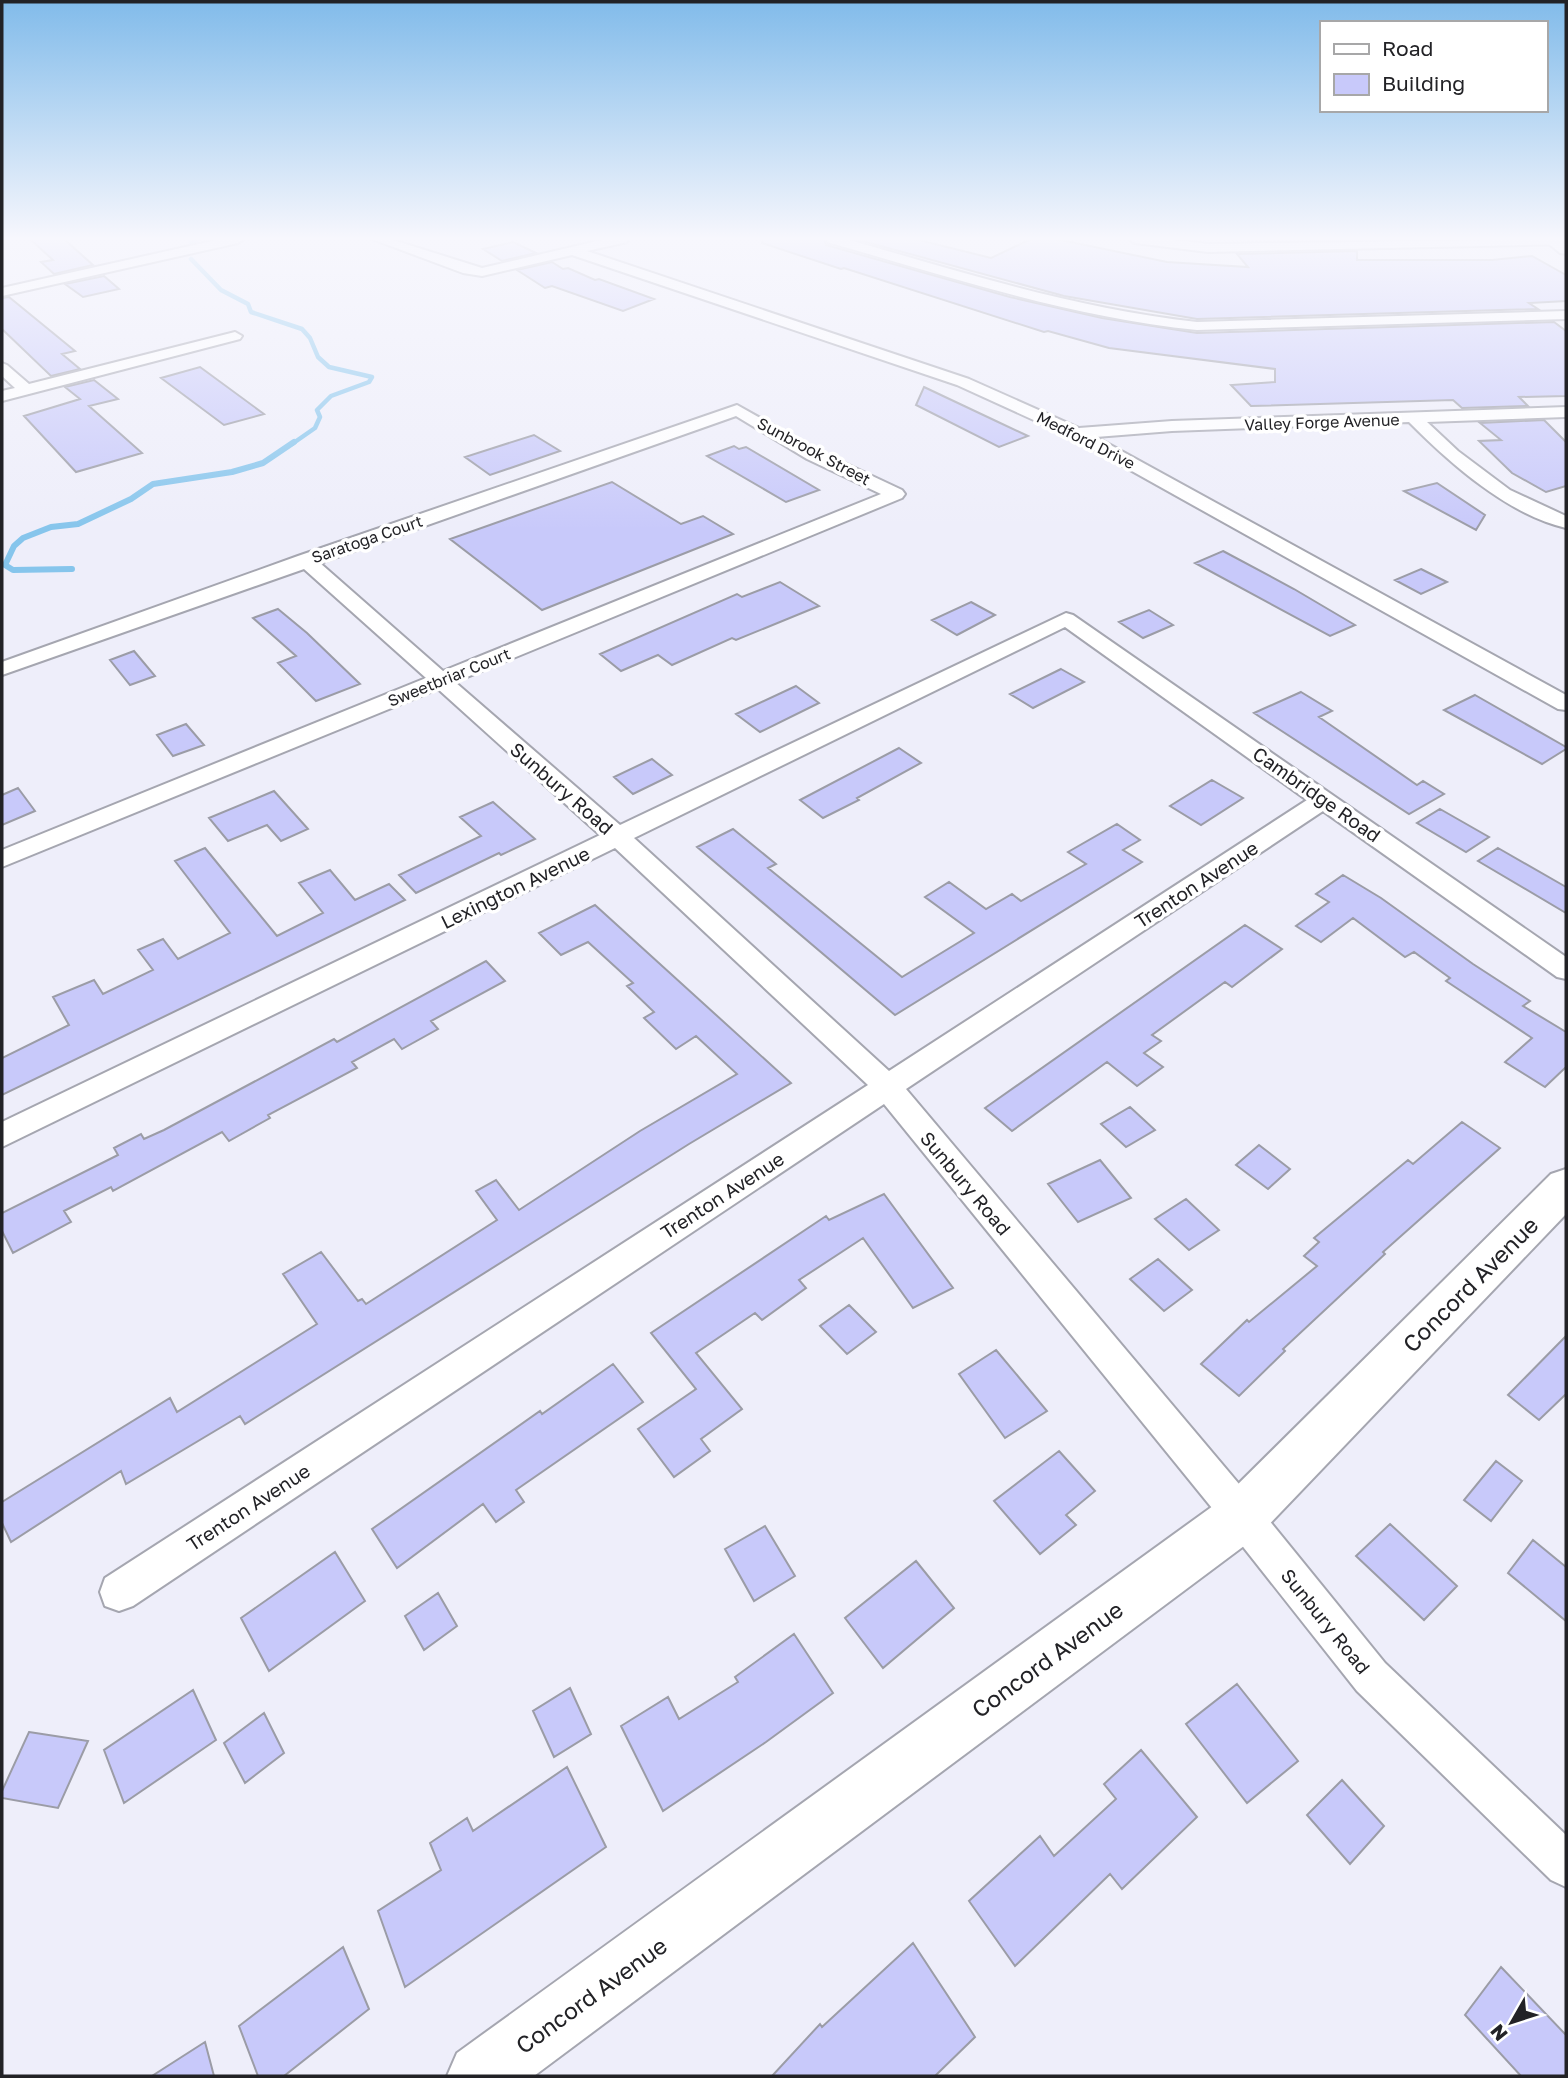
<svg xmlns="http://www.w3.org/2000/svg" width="1568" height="2078" font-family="'Golos Text',sans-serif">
	<rect width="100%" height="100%" fill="#eeeefa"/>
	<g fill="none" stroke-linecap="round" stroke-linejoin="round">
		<path stroke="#86c5ec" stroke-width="4.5" d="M191,243L198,239
			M191,259L221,290L248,304L251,312L302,329L310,338L318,357L329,367L372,377L369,382L331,396L317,410L320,417L315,428L292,444"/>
		<path stroke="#86c5ec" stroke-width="6" d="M72,569L13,570L5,565L14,546L23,538L51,527L78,524L131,499L153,484L232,472L263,463L294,442"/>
	</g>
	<path fill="#c8c9fa" stroke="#9b9ca6" stroke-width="2" d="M30,239H64L93,265L54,274L41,262L53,260Z
		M763,239H824L826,245L1010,297L1102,318L1197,333L1554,322L1566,331V396L1519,397L1528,406L1462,408L1453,400L1251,406L1231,385L1275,382V369L1109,348L1048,331L1044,332L844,268L841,269L762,243Z
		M855,239H915L991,258L1031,239H1056L1167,262L1248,267L1237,254L1357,251V260H1492L1532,256L1566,275V301L1529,303L1538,309L1197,319L1064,296Z
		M513,242L536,253L502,261L483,249Z
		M552,262L563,269L568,268L595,280L599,279L654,299L623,311L552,286L545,288L517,270Z
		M104,276L119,289L83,297L65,284Z
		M9,297L75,351L62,354L80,369L51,376L2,329V298Z
		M200,367L264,414L224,425L161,378Z
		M94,380L118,399L89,406L142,453L76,472L24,416L80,399L65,387Z
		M924,387L996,421L1028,436L999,447L916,405Z
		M1544,420L1566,442V486L1546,492L1512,473L1479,441L1501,440L1480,423Z
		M534,435L560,451L490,475L465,457Z
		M734,446L739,449L746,447L819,490L786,502L707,456Z
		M612,482L681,524L703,516L733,534L542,610L450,539Z
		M1437,483L1485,515L1476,530L1404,491Z
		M1223,551L1294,589L1355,625L1330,636L1195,563Z
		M1421,569L1447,582L1421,594L1395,580Z
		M780,582L819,606L736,640L732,638L672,665L658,655L621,671L600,654L737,594L742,597Z
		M971,602L995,615L957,635L932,620Z
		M278,609L307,633L360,684L316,701L278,663L296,656L253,618Z
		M1149,610L1173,625L1143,638L1119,622Z
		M134,651L155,676L130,685L110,660Z
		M1061,669L1084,682L1033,708L1010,694Z
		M796,686L819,703L760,732L736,714Z
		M1301,692L1332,711L1319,717L1417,785L1423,781L1444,794L1409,814L1254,713Z
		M1475,695L1566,747V749L1542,764L1444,710Z
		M186,724L204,745L173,756L157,735Z
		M899,748L921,763L857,798L859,800L823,818L800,800Z
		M652,759L672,775L633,794L614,777Z
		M1212,780L1243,798L1201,825L1170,806Z
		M18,788L35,811L2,825V795Z
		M274,791L308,829L281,841L267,825L228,841L209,818Z
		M493,802L535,839L501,855L499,853L416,893L399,875L481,836L460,817Z
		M1440,809L1489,837L1466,852L1417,823Z
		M1117,824L1140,840L1123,850L1142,862L895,1015L697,847L733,829L776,864L768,868L902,977L974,933L925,897L949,882L986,909L1012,894L1021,901L1086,864L1068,852Z
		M205,848L277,936L323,913L299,883L330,870L355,900L389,884L405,900L2,1095V1058L69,1025L53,997L94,980L103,994L153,970L138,950L163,939L178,959L230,933L175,861Z
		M1498,848L1566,887V913L1478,861Z
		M1343,875L1381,898L1473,964L1530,1001L1523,1006L1566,1032V1067L1545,1087L1505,1062L1532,1038L1446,981L1450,978L1414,952L1405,957L1353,918L1321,942L1296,926L1329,902L1316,894Z
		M595,905L791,1083L689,1144L245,1424L240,1416L126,1484L121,1471L11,1542L2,1523V1502L170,1398L177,1412L317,1324L283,1274L321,1252L358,1301L362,1299L366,1304L497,1220L476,1191L496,1180L519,1210L640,1131L737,1074L696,1036L676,1049L644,1018L654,1012L627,986L633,983L588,942L561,955L539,933Z
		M1245,925L1282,949L1232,987L1225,982L1152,1035L1161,1041L1144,1053L1163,1067L1137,1086L1107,1062L1012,1131L985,1108Z
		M486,961L505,981L431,1021L438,1029L402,1049L394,1039L352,1062L357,1068L268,1115L270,1118L229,1141L222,1132L113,1191L111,1187L64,1211L71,1222L13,1253L2,1231V1213L118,1155L114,1148L141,1134L144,1139L164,1130L334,1039L337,1042Z
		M1130,1107L1155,1130L1126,1147L1101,1124Z
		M1462,1122L1500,1148L1383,1252L1385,1254L1283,1349L1285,1351L1239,1396L1201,1364L1247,1320L1249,1322L1317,1266L1304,1256L1319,1242L1314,1238L1408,1160L1413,1164Z
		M1259,1145L1290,1169L1268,1189L1236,1165Z
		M1100,1160L1131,1198L1078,1222L1048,1184Z
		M884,1194L953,1288L913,1308L863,1238L799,1280L806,1288L762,1320L755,1313L696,1353L742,1409L701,1439L710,1451L674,1477L638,1429L696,1389L651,1333L826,1216L829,1220Z
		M1186,1199L1219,1230L1189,1250L1155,1219Z
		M1158,1259L1192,1290L1164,1311L1130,1279Z
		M849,1305L876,1332L847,1354L820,1326Z
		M1566,1336V1394L1539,1420L1508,1395Z
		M996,1350L1047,1411L1005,1438L959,1374Z
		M613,1364L643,1402L516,1490L524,1502L496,1522L483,1504L397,1568L372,1529L540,1411L542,1414Z
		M1059,1451L1095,1491L1066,1515L1076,1525L1040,1554L994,1501Z
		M1496,1461L1522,1481L1491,1521L1464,1500Z
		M1390,1524L1457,1586L1424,1620L1356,1556Z
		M765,1526L795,1576L754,1601L725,1549Z
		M1533,1540L1566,1567V1621L1508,1573Z
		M335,1552L365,1601L269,1671L241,1618Z
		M916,1561L954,1608L883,1668L845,1618Z
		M438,1593L457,1626L424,1650L405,1616Z
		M794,1634L833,1693L766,1742L663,1811L621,1726L668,1697L679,1719L738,1682L735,1677Z
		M1237,1684L1298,1761L1247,1803L1186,1724Z
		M570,1688L591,1734L554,1757L533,1711Z
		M193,1690L216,1740L124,1803L104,1750Z
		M264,1713L284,1753L245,1783L224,1743Z
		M29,1732L88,1741L58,1808L2,1798V1791Z
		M1141,1750L1197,1817L1122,1889L1110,1874L1015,1966L969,1901L1040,1836L1054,1856L1116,1799L1104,1784Z
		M567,1767L606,1847L405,1987L378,1911L441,1870L430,1843L467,1818L473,1831Z
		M1342,1780L1384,1826L1350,1864L1307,1815Z
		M913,1943L975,2037L935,2076H772L820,2024L822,2027Z
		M343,1947L369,2009L284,2076H258L239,2026Z
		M1501,1967L1566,2035V2076H1521L1465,2015Z
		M205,2042L214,2076H152Z"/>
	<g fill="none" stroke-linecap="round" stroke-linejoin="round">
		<g stroke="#a5a6b0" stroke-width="4">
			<path id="street" d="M221,239H244L238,243L2,296V288Z
				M372,239H390L482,268L606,239H628L627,242L587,251L969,379L1079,428L1172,421L1566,407V417L1427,422L1458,451L1510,490L1566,516V528C1507,514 1451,464 1409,422L1172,431L1096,437L1566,695V710L1558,709L1071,437L957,385L572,255L482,276L463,273Z
				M826,239H846C962,272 1076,309 1197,322L1566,311V319L1197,330C1070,317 950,277 827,242Z
				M1129,239H1166L1208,244L1566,239V244L1208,252L1135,243Z
				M235,332L242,336L240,339L2,401V391L15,388L2,376V363L7,365L29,384Z
				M737,405L819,451L902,490L905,494L902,498L455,682L620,825L1066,613L1073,615L1566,957V979L1557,977L1323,811L906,1089L1255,1503L1385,1663L1566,1835V1887L1551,1880L1357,1691L1229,1529L884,1104L133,1606L119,1611L105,1606L100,1592L105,1578L868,1085L615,848L2,1147V1122L600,835L438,689L2,867V850L426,678L304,569L2,675V662L298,556ZM736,416L807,459L881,494L443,671L320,563ZM1065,627L1307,800L889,1071L634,838Z"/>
		</g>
		<g stroke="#a5a6b0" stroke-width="4">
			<path id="secondary" d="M1543,239H1564L1566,241V254L1560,253Z
				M1566,1169V1214L1260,1534L534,2076H447L457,2053L1224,1498L1551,1174Z"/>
		</g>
		<use href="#street" fill="#fff" fill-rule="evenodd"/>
		<use href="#secondary" fill="#fff" fill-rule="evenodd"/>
	</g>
	<linearGradient id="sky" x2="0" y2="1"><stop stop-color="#81bbea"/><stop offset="0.45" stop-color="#f7f7fd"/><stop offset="1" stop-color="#f7f7fd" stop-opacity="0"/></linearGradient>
	<rect width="1568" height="530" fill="url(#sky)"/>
	<g text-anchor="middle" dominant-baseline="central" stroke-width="7" stroke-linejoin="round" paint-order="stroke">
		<g font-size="16" fill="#222226" stroke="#fff">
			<text transform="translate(1322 422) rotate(-2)">Valley Forge Avenue</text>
			<text transform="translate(1086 440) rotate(27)">Medford Drive</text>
			<text transform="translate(814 451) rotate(28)">Sunbrook Street</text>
			<text transform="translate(367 539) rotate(-19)">Saratoga Court</text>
			<text transform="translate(449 677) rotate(-22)">Sweetbriar Court</text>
		</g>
		<g font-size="19" fill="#222226" stroke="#fff">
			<text transform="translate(562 788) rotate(41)">Sunbury Road</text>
			<text transform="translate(1317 794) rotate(35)">Cambridge Road</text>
			<text transform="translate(1196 884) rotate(-33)">Trenton Avenue</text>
			<text transform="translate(515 887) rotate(-26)">Lexington Avenue</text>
			<text transform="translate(966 1183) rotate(50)">Sunbury Road</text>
			<text transform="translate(722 1195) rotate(-33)">Trenton Avenue</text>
			<text transform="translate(248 1507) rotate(-33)">Trenton Avenue</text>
			<text transform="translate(1326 1621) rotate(51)">Sunbury Road</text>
		</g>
		<g font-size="23" fill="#222226" stroke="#fff">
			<text transform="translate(1470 1284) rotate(-45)">Concord Avenue</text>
			<text transform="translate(1047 1659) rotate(-36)">Concord Avenue</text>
			<text transform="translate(591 1995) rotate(-36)">Concord Avenue</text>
		</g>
	</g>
	<rect width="1568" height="2078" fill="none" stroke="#222226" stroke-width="7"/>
	<rect x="1320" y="21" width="228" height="91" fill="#ffffff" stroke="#a7a7a8" stroke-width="2"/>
	<rect x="1334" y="44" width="35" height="10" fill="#ffffff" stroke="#a7a7a8" stroke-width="2"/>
	<text x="1382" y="56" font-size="21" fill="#222226">Road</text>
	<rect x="1334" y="74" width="35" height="21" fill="#c8c9fa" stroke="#a7a7a8" stroke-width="2"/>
	<text x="1382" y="91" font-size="21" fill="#222226">Building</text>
	<g transform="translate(1512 2022) rotate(231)" stroke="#ffffff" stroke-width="5" paint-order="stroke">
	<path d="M0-5L12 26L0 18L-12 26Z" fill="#222226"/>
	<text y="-10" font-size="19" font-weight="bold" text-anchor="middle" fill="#222226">N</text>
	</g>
</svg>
